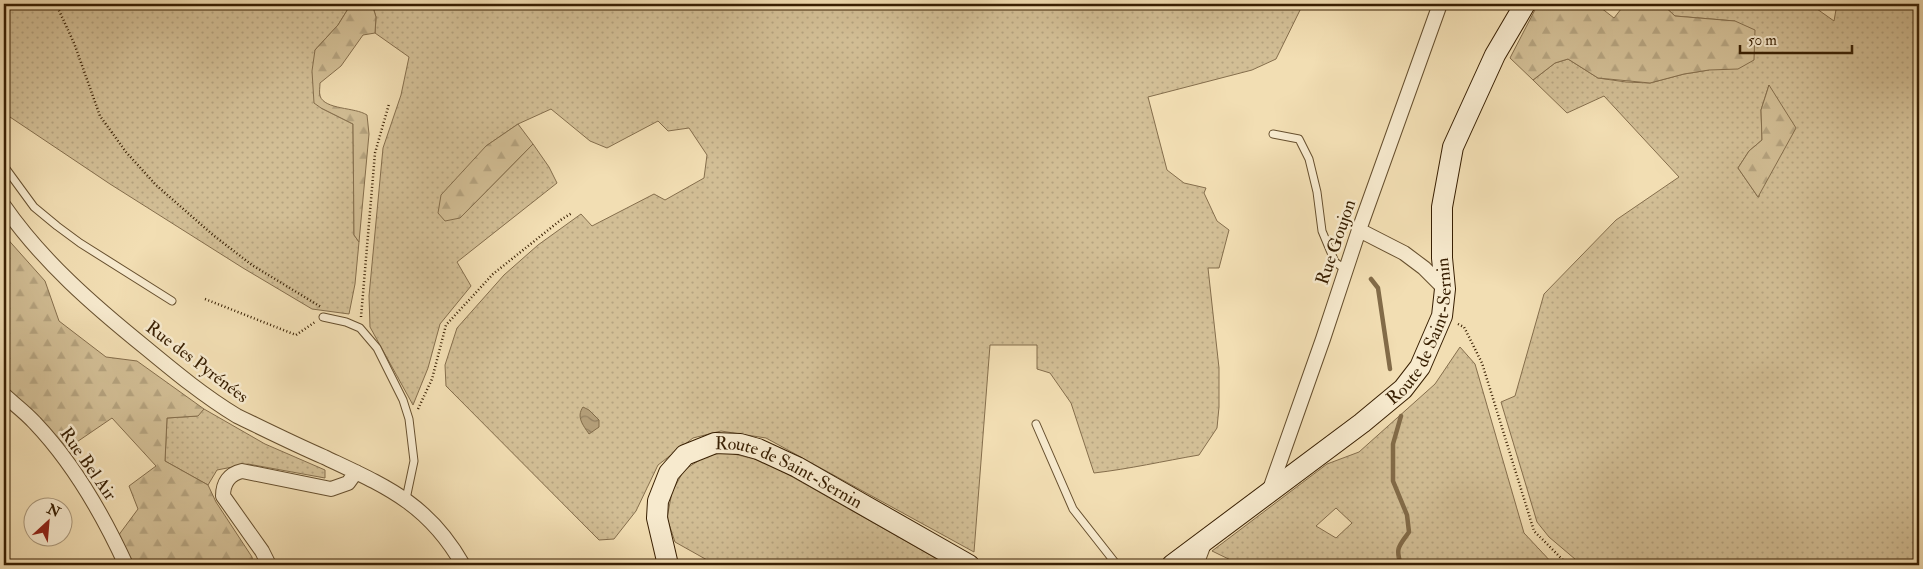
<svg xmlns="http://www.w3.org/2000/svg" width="1923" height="569" font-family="'IM FELL Double Pica',serif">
	<defs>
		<pattern id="grass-dots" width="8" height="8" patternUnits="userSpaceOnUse" patternTransform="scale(1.25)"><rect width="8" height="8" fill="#d2be95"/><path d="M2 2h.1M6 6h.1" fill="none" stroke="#b5a37f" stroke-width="1.8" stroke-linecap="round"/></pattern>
		<pattern id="forest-firs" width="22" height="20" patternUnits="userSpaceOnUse" patternTransform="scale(1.25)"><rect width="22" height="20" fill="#d2be95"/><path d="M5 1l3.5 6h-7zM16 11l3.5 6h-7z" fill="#b5a37f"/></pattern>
		<pattern id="water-waves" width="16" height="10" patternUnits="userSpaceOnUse" patternTransform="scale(1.25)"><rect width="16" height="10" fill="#b39d77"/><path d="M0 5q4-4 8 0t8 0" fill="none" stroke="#937f5f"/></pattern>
	</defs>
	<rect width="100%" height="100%" fill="#f2deb3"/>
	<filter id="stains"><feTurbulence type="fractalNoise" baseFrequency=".004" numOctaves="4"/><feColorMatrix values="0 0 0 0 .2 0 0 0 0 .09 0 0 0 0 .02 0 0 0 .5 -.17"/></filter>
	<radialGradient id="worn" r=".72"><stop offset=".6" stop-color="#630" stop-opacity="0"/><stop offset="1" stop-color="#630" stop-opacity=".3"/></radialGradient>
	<path fill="url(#grass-dots)" stroke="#856e4c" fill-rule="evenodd" d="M4,4H351L338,25L315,50L321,108L353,124L354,235L359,242L355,284L349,314L312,309L243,268L110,184L4,113Z
		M372,4H1303L1276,59L1252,70L1148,97L1167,170L1184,183L1206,188L1204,193L1217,221L1229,230L1219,268H1208L1219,368V407L1217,428L1199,455C1164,461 1129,469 1094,473L1071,403L1050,373L1037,369V345H990L974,552L766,438L721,431L693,438L658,465L636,511L614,539L599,540L446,386L445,365L457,328L504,275L538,245L581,214L592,226L654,194L665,200L704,178L707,155L689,128L668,131L658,121L607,148L590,141L551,109L518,124L486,146L460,218L533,144L549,167L557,183L457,262L471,286L440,324L428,368L413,405L370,327L369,296L383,148L401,95L409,57L375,33L376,17Z
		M1662,4H1810L1834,21L1837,4H1919V565H1582L1549,537L1537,522L1501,402L1515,396L1544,294L1616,220L1679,177L1604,96L1567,113L1533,80L1555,63L1568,59L1598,78L1626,82L1650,83L1684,74L1709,70L1735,21L1675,16ZM1769,85L1759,197H1758L1738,168L1749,151L1762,140L1761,110Z
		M1460,347L1475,364L1524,533L1554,565H1241L1212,551L1327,464L1359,452L1435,384ZM1336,508L1352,523L1336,538L1316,526Z
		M204,409L265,444L325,470V478L248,464L217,470L208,485L165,461L167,418L197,416Z
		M726,452L766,462L948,565H716L675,542L667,518L672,492L684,470L706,456Z"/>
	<path fill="url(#forest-firs)" stroke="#856e4c" d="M351,4H372L376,17L375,33L363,35L341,66L320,83C320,87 319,92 320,96C325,110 355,107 367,115L369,134L359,242L354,235L353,124L321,108L314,103L312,71L315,50L338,25Z
		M1538,4H1596L1614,18L1625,4H1662L1675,16L1735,21L1755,30L1754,60L1738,69L1709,70L1684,74L1650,83L1598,78L1568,59L1555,63L1533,80L1510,58Z
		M1769,85L1796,128L1758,197L1738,168L1749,151L1762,140L1761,110Z
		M518,124L533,144L460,218L445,221L438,213L441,195L486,146Z
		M4,235L45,281L59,321L106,357L137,361L204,409L198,416L167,418L165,461L208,485L216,502L252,557L253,565H132L118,536L138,509L129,486L156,466L112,418L68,448L4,387Z"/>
	<path fill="url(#water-waves)" stroke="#826b48" d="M583,407L589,410L599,420V427L589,434C583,425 576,417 583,407Z"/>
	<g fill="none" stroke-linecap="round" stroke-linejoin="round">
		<path stroke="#826b48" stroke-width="4.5" d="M1371,279L1378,288L1390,369
			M1401,416L1393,444V481L1407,515L1409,532C1399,546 1395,548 1401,565"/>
		<g stroke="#664f2e" stroke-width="9">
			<path id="lane" d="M1273,134L1299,139L1309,159L1317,192L1322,231L1335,262L1346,270
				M4,166L34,207L57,226L80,243L172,301
				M323,317L346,322L360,328L377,348L403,400L409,419L414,461L406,499
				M1036,424L1073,509L1117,565"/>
		</g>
		<g stroke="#664f2e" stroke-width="16">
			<path id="street" d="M4,206C42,261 94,306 146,348C175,372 204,396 237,416C266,430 294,444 324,457C385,486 428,503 463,565
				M1359,230L1404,253L1424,268L1445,289
				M4,395C14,404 26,413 35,423C74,464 103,515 126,565
				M1269,492L1323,339L1359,230L1440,4
				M269,565L262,551L223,496C223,483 229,474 242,471L331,489L348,483L356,472
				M1196,565L1205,541"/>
		</g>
		<g stroke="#381f02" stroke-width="22">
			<g id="secondary">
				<path id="s1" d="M668,565L657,518L658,501L669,473L685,455L715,443L740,444L758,449L797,467L969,565"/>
				<path id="s2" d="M1172,565L1362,423L1403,389L1420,367L1442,316L1445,289L1442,258V207L1453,147L1495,55L1525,4"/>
			</g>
		</g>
		<path stroke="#381f02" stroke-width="2.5" stroke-dasharray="1 2.5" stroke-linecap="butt" d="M56,4L74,43L100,116L126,152L156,185L213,235L252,265L321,307
			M205,299L296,335L315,322
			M361,317L375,153L389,104
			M1458,324L1464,327L1482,363L1534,531L1568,565
			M418,409L432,379L446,325L493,274L562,219L572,213"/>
		<use href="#lane" stroke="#f7eace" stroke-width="7"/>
		<use href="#street" stroke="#f7eace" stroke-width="14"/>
		<use href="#secondary" stroke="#f7eace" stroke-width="20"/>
	</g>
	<g text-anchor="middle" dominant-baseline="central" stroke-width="5" stroke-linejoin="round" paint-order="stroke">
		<g font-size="18" fill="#381f02" stroke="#f7eace">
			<text transform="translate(1336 242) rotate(-71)">Rue Goujon</text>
			<text stroke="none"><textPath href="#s2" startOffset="352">Route de Saint-Sernin</textPath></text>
			<text transform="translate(197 362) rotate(37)">Rue des Pyrénées</text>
			<text transform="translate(88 464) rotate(55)">Rue Bel Air</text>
			<text stroke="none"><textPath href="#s1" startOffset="232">Route de Saint-Sernin</textPath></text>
		</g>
	</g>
	<rect width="1923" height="569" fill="none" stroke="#f2deb3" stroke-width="20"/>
	<rect x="5" y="5" width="1913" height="559" fill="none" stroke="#381f02" stroke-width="2.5"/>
	<rect x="10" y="10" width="1903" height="549" fill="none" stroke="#381f02"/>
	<g transform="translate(48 522) rotate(26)"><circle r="24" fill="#f7eace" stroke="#ab997c"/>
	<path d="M0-4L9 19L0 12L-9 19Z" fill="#8f2418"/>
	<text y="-8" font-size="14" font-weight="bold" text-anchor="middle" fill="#381f02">N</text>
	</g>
	<path d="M1740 45v8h112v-8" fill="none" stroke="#381f02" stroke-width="2.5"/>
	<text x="1748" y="45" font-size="15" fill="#381f02" stroke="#f7eace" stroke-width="4" paint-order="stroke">50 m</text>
	<rect width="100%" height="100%" filter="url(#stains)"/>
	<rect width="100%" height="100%" fill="url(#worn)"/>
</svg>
